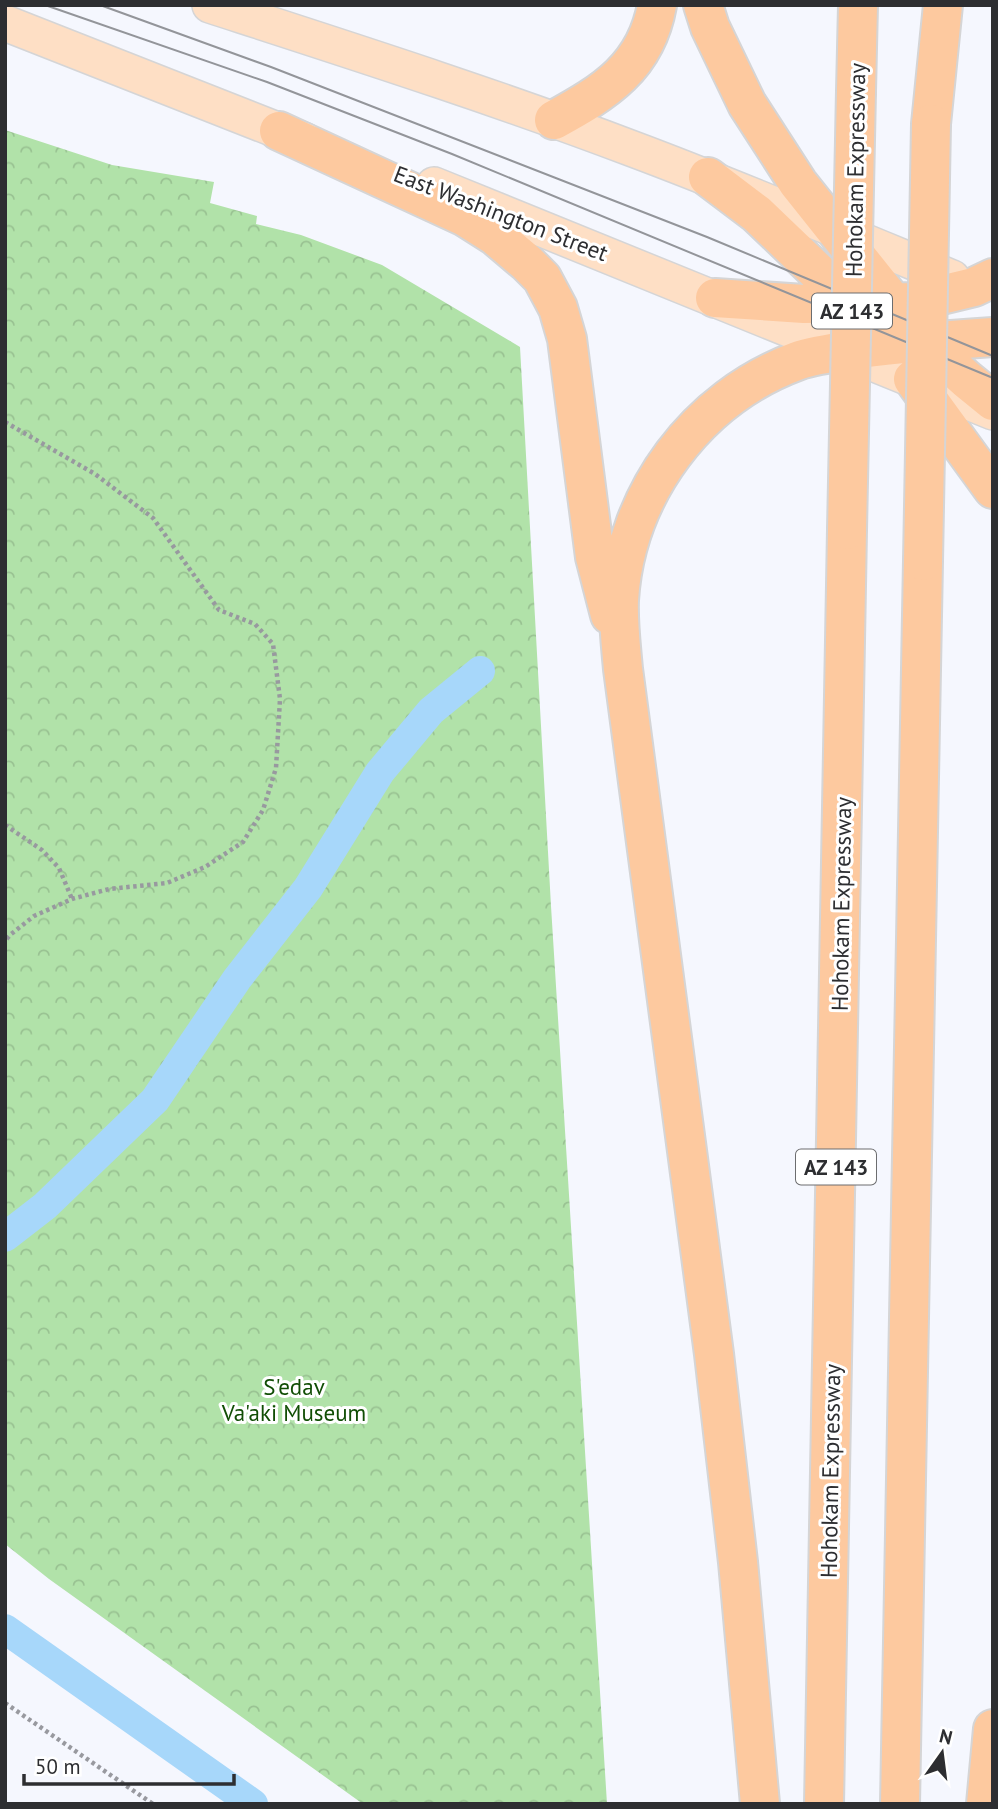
<svg xmlns="http://www.w3.org/2000/svg" width="998" height="1809" font-family="'PT Sans',sans-serif">
	<defs>
		<pattern id="park-crowns" width="20" height="18" patternUnits="userSpaceOnUse" patternTransform="scale(1.75)"><rect width="20" height="18" fill="#b1e2a9"/><path d="M2 6a3 3 0 1 1 6 0M12 15a3 3 0 1 1 6 0" fill="none" stroke="#99c292"/></pattern>
	</defs>
	<rect width="100%" height="100%" fill="#f5f7fe"/>
	<path fill="url(#park-crowns)" d="M5,130L112,165L214,182L210,203L257,216L256,224L301,235L382,265L520,347L551,906L607,1804H363L49,1579L5,1544Z"/>
	<g fill="none" stroke-linecap="round" stroke-linejoin="round">
		<path stroke="#a7d7fa" stroke-width="30" d="M5,1237L45,1206L155,1100L237,979L308,888L380,772L431,711L480,671
			M5,1629L253,1804"/>
		<g stroke="#d5d5d6" stroke-width="38">
			<path id="primary" d="M210,5C352,51 493,96 633,149C740,189 846,234 952,278
				M5,23L305,141
				M434,185L993,412"/>
		</g>
		<g stroke="#d5d5d6" stroke-width="42">
			<path id="motorway" d="M703,5L710,27L747,104L798,183L924,341L966,379L993,401
				M856,91L858,5
				M554,120C605,92 646,67 657,5
				M931,124L943,5
				M279,131L465,217L495,236L527,263L542,278L558,308L567,339L595,557L610,615
				M708,177L757,214L850,303L868,325
				M715,298L804,304L912,302L974,287L993,278
				M913,379L993,489
				M760,1804L738,1562L714,1354L623,669C621,646 618,623 619,600C626,493 697,398 797,361C817,354 839,352 860,349C904,343 948,340 993,337
				M824,1804L847,530
				M900,1804L923,561
				M986,1804L993,1729"/>
		</g>
		<path stroke="#98999f" stroke-width="4.5" stroke-dasharray="3.5 3.5" stroke-linecap="butt" d="M5,422L95,474L153,518L219,610L255,624L273,644L280,699L276,768L263,810L243,842L205,867L167,883L109,889L72,899L34,916L10,935L5,941
			M5,825L42,850L59,868L72,899
			M5,1703L153,1804"/>
		<use href="#primary" stroke="#fedfc5" stroke-width="35"/>
		<use href="#motorway" stroke="#fdc99f" stroke-width="38"/>
		<path stroke="#93959a" stroke-width="2" d="M45,5L267,82L452,154L993,378
			M100,5L271,67L707,237L993,356"/>
		<g stroke="#d5d5d6" stroke-width="42" stroke-linecap="butt">
			<path id="motorway-bridge" d="M847,530L856,91
				M923,561L931,124"/>
		</g>
		<use href="#motorway-bridge" stroke="#fdc99f" stroke-width="38"/>
	</g>
	<g text-anchor="middle" dominant-baseline="central" stroke-width="6" stroke-linejoin="round" paint-order="stroke">
		<g fill="#fff" stroke="#6c6d6f" stroke-width="2">
			<rect x="812" y="293.5" width="80" height="35" rx="5"/>
			<rect x="796" y="1149.5" width="80" height="35" rx="5"/>
		</g>
		<g font-size="21" font-weight="bold" fill="#2d2e31">
			<text x="852" y="311">AZ 143</text>
			<text x="836" y="1167">AZ 143</text>
		</g>
		<g font-size="23" fill="#2d2e31" stroke="#fff">
			<text transform="translate(855 170) rotate(-89)">Hohokam Expressway</text>
			<text transform="translate(501 213) rotate(21)">East Washington Street</text>
			<text transform="translate(841 904) rotate(-89)">Hohokam Expressway</text>
			<text transform="translate(830 1471) rotate(-89)">Hohokam Expressway</text>
		</g>
		<g font-size="23" fill="#114e05" stroke="#fff">
			<text x="294" y="1386">S'edav<tspan x="294" dy="26">Va'aki Museum</tspan></text>
		</g>
	</g>
	<rect width="998" height="1809" fill="none" stroke="#2d2e31" stroke-width="14"/>
	<g transform="translate(942 1753) rotate(14)" stroke="#ffffff" stroke-width="5" paint-order="stroke">
	<path d="M0-5L12 26L0 18L-12 26Z" fill="#2d2e31"/>
	<text y="-10" font-size="19" font-weight="bold" text-anchor="middle" fill="#2d2e31">N</text>
	</g>
	<path d="M24 1774v10h210v-10" fill="none" stroke="#2d2e31" stroke-width="3.5"/>
	<text x="35" y="1774" font-size="21" fill="#2d2e31" stroke="#ffffff" stroke-width="5" paint-order="stroke">50 m</text>
</svg>
